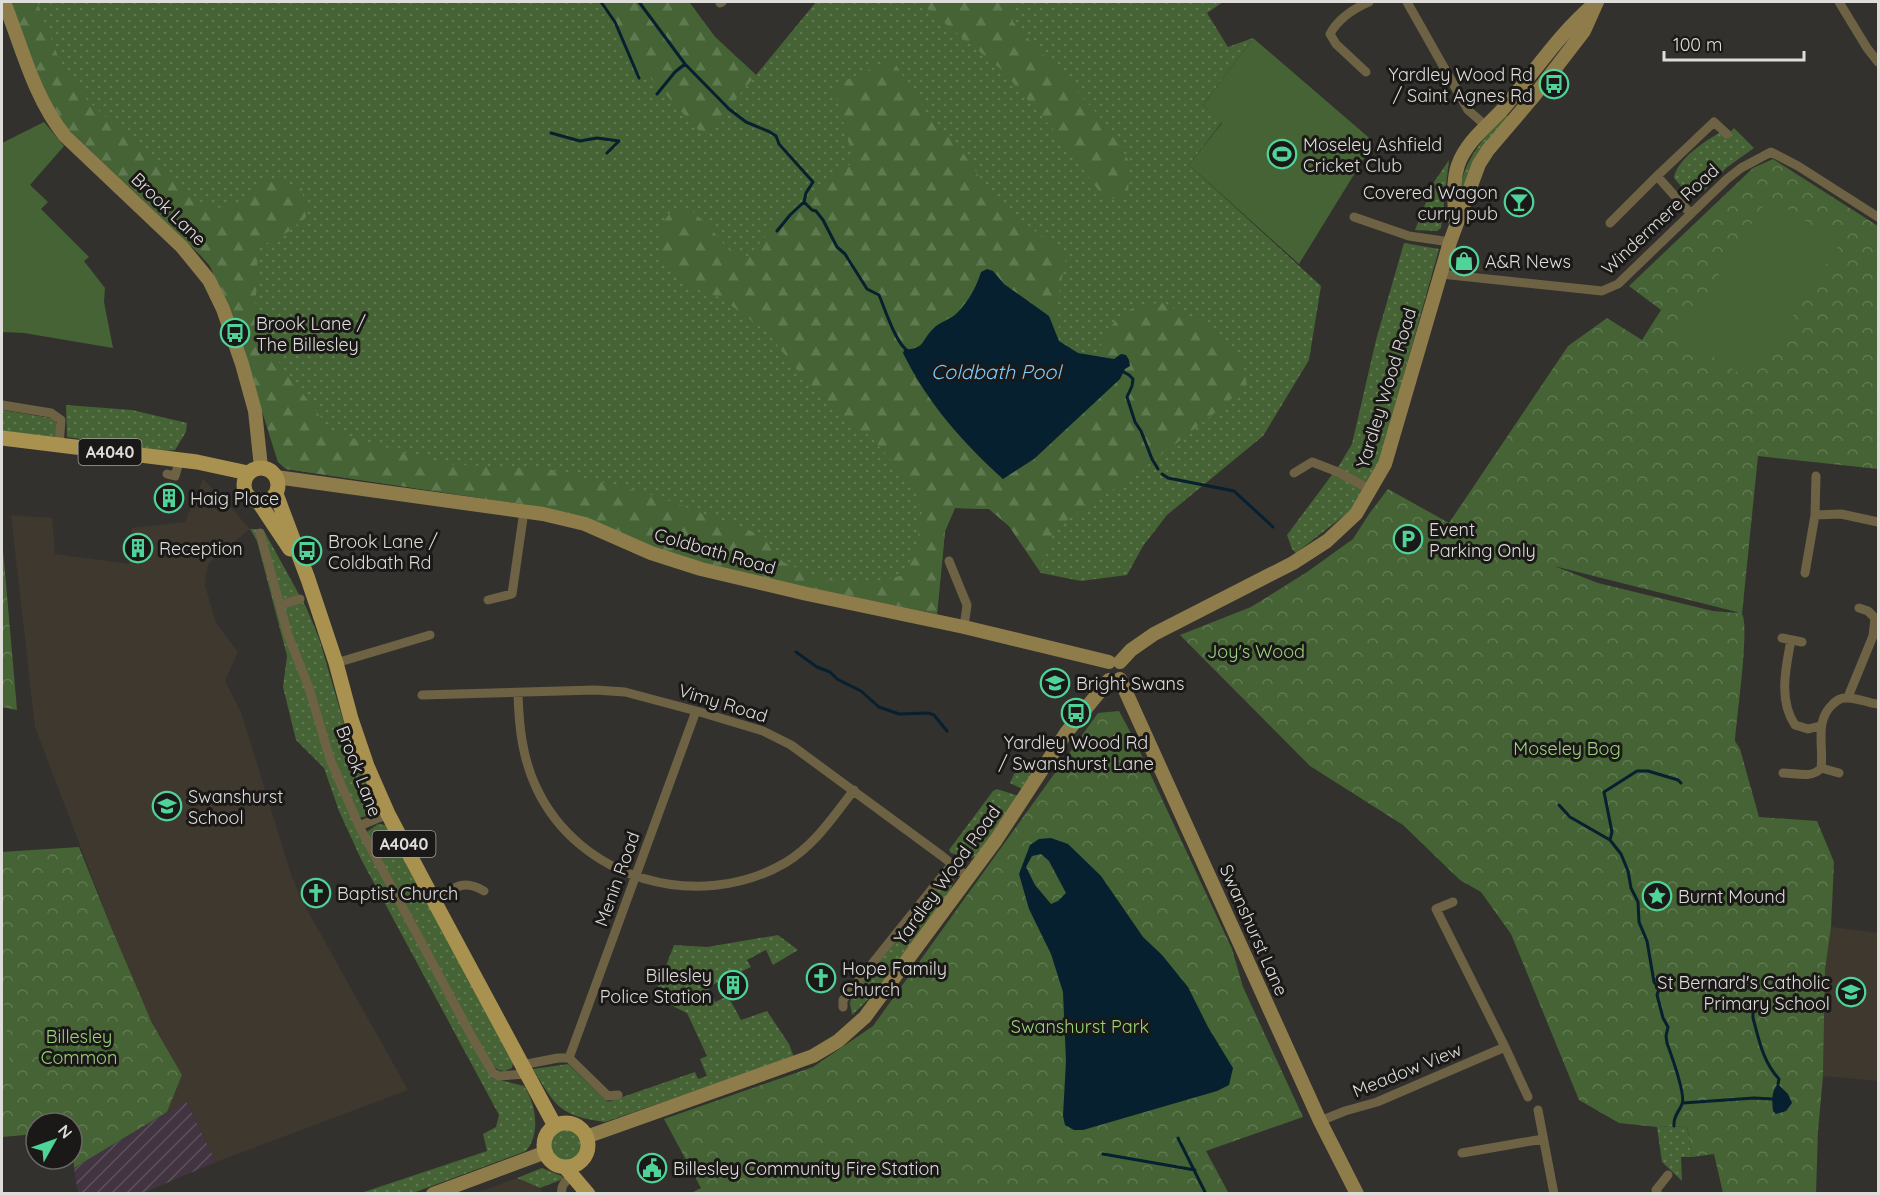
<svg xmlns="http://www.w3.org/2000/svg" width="1880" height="1195" font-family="Quicksand,sans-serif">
	<defs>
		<pattern id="industrial-furrows" width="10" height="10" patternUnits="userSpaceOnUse" patternTransform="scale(1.5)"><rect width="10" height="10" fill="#423441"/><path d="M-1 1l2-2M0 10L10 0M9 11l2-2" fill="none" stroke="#5d515c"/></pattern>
		<pattern id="grass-dots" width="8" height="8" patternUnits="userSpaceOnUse" patternTransform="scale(1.5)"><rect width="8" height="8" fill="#456334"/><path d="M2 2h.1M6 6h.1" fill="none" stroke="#5f7951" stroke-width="1.8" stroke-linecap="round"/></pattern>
		<pattern id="forest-firs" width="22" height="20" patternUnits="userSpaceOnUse" patternTransform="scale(1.5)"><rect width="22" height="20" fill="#456334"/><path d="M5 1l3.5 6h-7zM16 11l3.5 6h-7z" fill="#5f7951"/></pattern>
		<pattern id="park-crowns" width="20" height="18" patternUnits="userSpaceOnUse" patternTransform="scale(1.5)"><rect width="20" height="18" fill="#456334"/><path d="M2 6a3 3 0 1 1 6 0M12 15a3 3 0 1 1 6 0" fill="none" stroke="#5f7951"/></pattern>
	</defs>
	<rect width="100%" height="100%" fill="#33312d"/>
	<path fill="#3e382f" d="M1455,256L1484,266V272L1462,268L1455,264Z
		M203,479L225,501L250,529L209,563L206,574L205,585L216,623L238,652L225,681L241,712L291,874L301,899L408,1090L216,1162L186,1101L167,1112L182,1075L152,1023L111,927L35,727L11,515L52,518L55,554L129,564L132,528L185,522Z
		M1831,927L1878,933V1081L1823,1076L1825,970Z
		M517,1178L540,1188L543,1193L473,1194Z"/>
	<path fill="url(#industrial-furrows)" d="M186,1101L216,1162L143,1193H78L74,1168Z"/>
	<path fill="url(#grass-dots)" d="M10,2H689L715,37L756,75L816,2H1223L1207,13L1228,47L1253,38L1203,105L1222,122L1189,165L1321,286L1309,360L1263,436L1167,515L1143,546L1127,575L1081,581L1041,573L1009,526L989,509L955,508L945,531L937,614L536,506L286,469L278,462L231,311L210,266Z
		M1505,114L1509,117L1465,195H1460C1461,162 1484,138 1505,114Z
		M1734,128L1754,148L1726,168L1705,190L1690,194L1685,191L1674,178C1676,160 1707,139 1723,131L1728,134Z
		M1449,160L1441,228L1437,231L1415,230L1434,182Z
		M1404,243L1439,249L1381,457L1374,472L1350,511L1296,553L1292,549L1287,535L1340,464L1352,444L1376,340Z
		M66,405L132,410L187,423L186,432L175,450L163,451L67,437Z
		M2,410L51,418L56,422L58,433L56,437L2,431Z
		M250,529H263L306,607L319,638L348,737L378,807L376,814L354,819L361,836L378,824L386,825L513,1061L512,1068L505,1071L498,1070L491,1063L441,987L492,1078L524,1086C536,1104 541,1134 526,1151L413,1193H361L487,1151L483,1134L496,1127L499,1115L361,859L339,811L324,768L296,740L283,687L287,656L257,541Z
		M1035,759L1043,763L1024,790L1010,783L1014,774Z
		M997,789L1019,796L978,855L970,859L951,853L949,850L993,791Z
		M945,875H951L954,879L951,890C921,930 889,983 852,1015L850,1003L853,991Z
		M778,935L798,950L773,965L766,950L747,960L751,967L708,987L715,1002L728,996L741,1020L767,1011L789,1044L794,1057L605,1122C560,1116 556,1107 533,1069L568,1064L608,1102L695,1072L698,1079L707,1076L700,1059L707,1056L687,1013L654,997L674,945L707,947Z
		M1687,1126L1692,1157H1681L1682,1181L1662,1162L1657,1127Z
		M550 1145a16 16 0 1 1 32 0a16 16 0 1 1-32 0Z
		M542,1168L562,1176L563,1179L540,1188L517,1178Z"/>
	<path fill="url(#forest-firs)" d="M10,2H37L59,59L87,100L203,204L225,209L245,198L270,179L302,188L306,217L288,232L258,248L255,317L275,357L332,432L444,464L548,469L656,496L764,536L783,562L824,580L873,583L904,575L916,547L922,514L914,487L872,438L841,415L802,376L767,332L721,298L685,285L659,255V228L672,210L689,209L707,224L727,248L747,258L780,219L854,161L833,86L892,59L934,124L956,143L991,193L1066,258L1058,298L1059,341L1049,316L1004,284L993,271L981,272C977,286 968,302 957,313C950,320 939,322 933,329C920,342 926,348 904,350L903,353L917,381L1002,478L1034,459L1120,379L1125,369L1121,354L1114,359L1097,356L1105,335L1118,317L1138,305L1162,303L1207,325L1243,365L1247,385C1188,438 1122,485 1054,529L1041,573L1009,526L989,509L955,508L945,531L937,614L803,587L673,555L595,522L536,506L286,469L278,462L231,311L210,266L200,255L67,128L48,100Z
		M600,2H689L715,37L756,75L704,136L621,46Z
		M919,2H1012L1013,22L1101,118L1129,161L1128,199L1104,198L1056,133L1002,70Z"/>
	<path fill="url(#park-crowns)" fill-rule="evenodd" d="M1773,159L1878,226V469L1758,456L1742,614C1750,626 1736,721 1735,741L1740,749L1759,817L1817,821L1834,862L1831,927L1825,970L1823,1076L1818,1131L1816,1193H1723L1714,1154L1692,1157L1687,1126L1657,1127L1619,1123L1579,1100L1511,934L1481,892L1460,880L1403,825L1310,766L1180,635L1251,607L1307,572L1353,539L1369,514L1388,489L1449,523L1568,346L1607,318L1642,340L1661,310L1629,286L1753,168ZM1554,566L1737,612V613L1713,611L1598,583Z
		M2,538L17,710L2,707Z
		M1119,711L1133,737L1232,949L1243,987L1303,1117L1206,1151L1229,1194L691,1193L701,1188L664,1119L813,1067L873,1026L1098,713Z
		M79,847L111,927L152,1023L182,1075L167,1112L74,1168L72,1123H36V1134L2,1137V852Z"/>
	<path fill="#456334" d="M1253,38L1374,142L1299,264L1189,165L1222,123L1203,105Z
		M44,122L64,146L30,185L48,202L41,209L89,257L84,261L105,288L104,302L113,348L24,333L2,332V143Z
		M1769,197L1840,243L1751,381L1680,335Z
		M2,983L11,1076L2,1077Z"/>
	<path fill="#07202f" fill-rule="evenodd" d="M987,269L993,271L1004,284L1049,316L1059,341L1078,353L1114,359L1121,354L1126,355L1129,360L1130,366L1125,369L1120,379L1034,459L1003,479C962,442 927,402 903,353L904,350C926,348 920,342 933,329C939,322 950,320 957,313C968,302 977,286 981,272Z
		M1051,838L1068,844L1101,876L1143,937L1162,955L1188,987L1208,1027L1233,1068L1229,1085L1217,1091L1083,1130H1074L1065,1125L1063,1116L1066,1061L1063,992L1051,954L1029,909L1019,874L1030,845L1039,839ZM1041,854L1049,861L1066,893L1058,901L1051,904L1035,885L1026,867L1032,856Z
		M1778,1084L1788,1094L1792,1103L1786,1111L1776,1114L1773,1111C1772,1102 1771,1091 1778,1084Z"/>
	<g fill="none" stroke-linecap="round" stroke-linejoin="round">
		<path stroke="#07202f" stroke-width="3" d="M601,2L615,22L639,78
			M639,2L685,64L729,109L746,122L770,132L776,136L779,144L813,182L806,193L804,202L812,210L816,211L823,220L837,247L845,254L867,289L879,295C885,309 896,344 908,351
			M657,94L675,72L685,64
			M551,133L580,141L597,138L619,141
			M607,153L619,141
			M777,231L790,215L804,202
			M1122,371L1129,375L1133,379L1132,386L1127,397L1135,422L1141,431L1152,459L1158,469
			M1162,474L1168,478L1234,491L1273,527
			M796,652L817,667L830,672L837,679L861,691L879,707L899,714L928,713L934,715L947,731
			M1559,805L1570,817L1610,840L1621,854L1628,871L1631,888L1638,902L1639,922L1647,941L1654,982L1659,989L1657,995L1663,1018L1668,1027L1666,1036L1667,1043C1671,1054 1686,1095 1682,1104C1679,1112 1673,1116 1674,1126
			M1610,840L1612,832L1604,792L1637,771H1648L1678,780L1681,783
			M1756,1010L1753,1013V1018C1759,1040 1763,1062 1779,1079L1778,1084
			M1683,1103L1754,1098L1772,1099
			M1178,1138L1206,1194
			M1103,1154L1195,1170"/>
		<path stroke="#6e6244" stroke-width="9" d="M1407,2L1468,110L1486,126
			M1839,2L1867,48L1878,62
			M720,3L722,2
			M1366,72L1336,44L1330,34C1338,19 1353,9 1369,2
			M1657,176L1714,122L1727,134
			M1354,217L1409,236L1450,242
			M1610,223L1657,176L1690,213
			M1441,274L1602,291L1618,284L1727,179L1741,168L1771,152L1798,166L1878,217
			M2,405L51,413L61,420L59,446
			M1294,473L1312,462L1338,472L1371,490
			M167,474L175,476L179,462
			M1816,476L1815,515L1841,514L1878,522
			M260,533L288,635L309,688L330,759L359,826L472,1037L493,1073L499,1076L526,1074
			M949,561L967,605L964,627
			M1805,573L1815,515
			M488,600L512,594L524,511
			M280,605L300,599
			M1782,638L1802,642
			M1791,640C1786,667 1778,700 1795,725L1808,729L1820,726
			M336,663L430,635
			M518,694C519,726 522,757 536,787C579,880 698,913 785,863C815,845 833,817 854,790
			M422,695L595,690L625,692L700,712L763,731L791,745L942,856L969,878
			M1848,697L1873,636L1875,618L1868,611L1859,608
			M1783,773C1796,773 1812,779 1821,768
			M1839,773L1821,768C1824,746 1814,721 1833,704C1836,701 1840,698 1845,698C1856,697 1867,703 1878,704
			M359,826L388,814
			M433,899C454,889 462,878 484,891
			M1453,902L1436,909L1505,1047
			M843,1007V1000L952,864
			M569,1058L696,711
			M522,1065L558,1058H569L608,1096L618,1095
			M1538,1110L1554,1194
			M1320,1121L1345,1111L1377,1102L1505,1047L1528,1097
			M1462,1153L1543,1139
			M562,1194C560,1185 566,1181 573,1175
			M1658,1194L1656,1190L1668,1175"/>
		<path stroke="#8f7c4b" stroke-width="14" d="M4,2C22,47 34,98 65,136L182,247L209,280L223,309L242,364L255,411L261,467
			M1455,220C1455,202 1452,183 1458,165C1466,142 1487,126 1503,109C1533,74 1558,35 1593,5
			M276,477L543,514L585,524L651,553L701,569L807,594L964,627L1109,662
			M1120,662L1131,650L1154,634L1293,563L1327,541L1356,514L1385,464L1450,242L1479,164L1488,150L1534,96L1584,31L1597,2
			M1120,679L1320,1121L1357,1194
			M586,1137L813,1056L838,1041L865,1017L996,840L1066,733L1109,680
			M433,1194L546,1152"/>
		<path stroke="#a99150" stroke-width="15" d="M2,438L197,462L248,473
			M244 485a17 17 0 1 1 34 0a17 17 0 1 1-34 0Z
			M276,494L308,579L336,663L351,719L367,766L388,814L433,899L555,1126
			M260,504L290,549
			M544 1145a22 22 0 1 1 44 0a22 22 0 1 1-44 0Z
			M565,1167L588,1194"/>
	</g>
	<defs>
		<g id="bus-ring" transform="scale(1.5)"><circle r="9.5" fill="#1a1917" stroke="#50d398" stroke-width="1.5"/><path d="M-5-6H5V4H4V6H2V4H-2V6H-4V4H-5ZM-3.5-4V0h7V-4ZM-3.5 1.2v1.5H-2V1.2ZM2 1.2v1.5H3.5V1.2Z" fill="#50d398"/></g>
		<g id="stadium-ring" transform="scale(1.5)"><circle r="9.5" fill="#1a1917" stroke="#50d398" stroke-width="1.5"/><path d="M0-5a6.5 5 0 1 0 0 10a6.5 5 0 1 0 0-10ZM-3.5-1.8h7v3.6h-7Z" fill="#50d398"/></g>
		<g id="bar-ring" transform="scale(1.5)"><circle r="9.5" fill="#1a1917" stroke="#50d398" stroke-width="1.5"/><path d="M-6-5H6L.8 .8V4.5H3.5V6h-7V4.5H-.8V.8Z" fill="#50d398"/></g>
		<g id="shop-ring" transform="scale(1.5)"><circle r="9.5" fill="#1a1917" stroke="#50d398" stroke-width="1.5"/><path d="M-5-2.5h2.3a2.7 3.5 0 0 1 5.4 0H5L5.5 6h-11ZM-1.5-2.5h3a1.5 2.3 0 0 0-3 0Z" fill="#50d398"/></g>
		<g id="building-ring" transform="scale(1.5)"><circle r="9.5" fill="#1a1917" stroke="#50d398" stroke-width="1.5"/><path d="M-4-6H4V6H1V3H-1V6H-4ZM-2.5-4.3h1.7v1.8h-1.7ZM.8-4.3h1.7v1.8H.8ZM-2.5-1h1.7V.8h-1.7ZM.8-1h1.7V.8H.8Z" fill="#50d398"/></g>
		<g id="parking-ring" transform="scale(1.5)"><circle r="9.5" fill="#1a1917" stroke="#50d398" stroke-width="1.5"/><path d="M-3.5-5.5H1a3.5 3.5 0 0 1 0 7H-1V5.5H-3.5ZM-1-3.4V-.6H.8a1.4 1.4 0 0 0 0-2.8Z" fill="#50d398"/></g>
		<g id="school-ring" transform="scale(1.5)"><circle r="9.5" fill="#1a1917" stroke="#50d398" stroke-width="1.5"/><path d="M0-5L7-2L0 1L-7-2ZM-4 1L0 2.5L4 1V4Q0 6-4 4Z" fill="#50d398"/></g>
		<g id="church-ring" transform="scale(1.5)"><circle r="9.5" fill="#1a1917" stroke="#50d398" stroke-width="1.5"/><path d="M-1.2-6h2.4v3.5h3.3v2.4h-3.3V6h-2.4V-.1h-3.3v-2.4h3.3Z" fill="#50d398"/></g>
		<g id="sight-ring" transform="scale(1.5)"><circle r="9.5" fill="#1a1917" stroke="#50d398" stroke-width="1.5"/><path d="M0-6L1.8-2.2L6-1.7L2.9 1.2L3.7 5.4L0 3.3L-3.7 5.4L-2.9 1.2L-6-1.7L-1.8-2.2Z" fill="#50d398"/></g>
		<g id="civic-ring" transform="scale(1.5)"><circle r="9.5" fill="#1a1917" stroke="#50d398" stroke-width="1.5"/><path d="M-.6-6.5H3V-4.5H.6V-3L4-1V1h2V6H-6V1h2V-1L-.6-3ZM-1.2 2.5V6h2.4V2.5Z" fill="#50d398"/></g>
	</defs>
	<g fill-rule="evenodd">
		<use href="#bus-ring" x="1554" y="84"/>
		<use href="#stadium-ring" x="1282" y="154"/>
		<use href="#bar-ring" x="1519" y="202"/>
		<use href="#shop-ring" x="1464" y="261"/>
		<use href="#bus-ring" x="235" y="333"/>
		<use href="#building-ring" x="169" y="498"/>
		<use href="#parking-ring" x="1408" y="539"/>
		<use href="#building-ring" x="138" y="548"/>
		<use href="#bus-ring" x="307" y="551"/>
		<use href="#school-ring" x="1055" y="683"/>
		<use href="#bus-ring" x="1076" y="713"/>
		<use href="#school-ring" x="167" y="806"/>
		<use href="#church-ring" x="316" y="893"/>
		<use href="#sight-ring" x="1657" y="896"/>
		<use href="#church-ring" x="821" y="978"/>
		<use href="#building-ring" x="733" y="985"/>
		<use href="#school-ring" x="1851" y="992"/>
		<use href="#civic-ring" x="652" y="1168"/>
	</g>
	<g text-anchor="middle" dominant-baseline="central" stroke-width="6" stroke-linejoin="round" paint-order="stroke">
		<g fill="#1a1917" stroke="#a3a2a0" stroke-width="1.5">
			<rect x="78.5" y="439" width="63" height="26" rx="4.5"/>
			<rect x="372.5" y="831" width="63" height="26" rx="4.5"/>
		</g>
		<g font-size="16" font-weight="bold" fill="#deddda">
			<text x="110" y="452">A4040</text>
			<text x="404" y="844">A4040</text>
		</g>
		<g font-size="18" fill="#deddda" stroke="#1a1917" text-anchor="start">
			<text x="1533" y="74" text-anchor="end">Yardley Wood Rd<tspan x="1533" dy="21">/ Saint Agnes Rd</tspan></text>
			<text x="1303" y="144">Moseley Ashfield<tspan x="1303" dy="21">Cricket Club</tspan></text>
			<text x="1498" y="192" text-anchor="end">Covered Wagon<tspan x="1498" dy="21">curry pub</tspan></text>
			<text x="1485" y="261">A&amp;R News</text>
			<text x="256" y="323">Brook Lane /<tspan x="256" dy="21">The Billesley</tspan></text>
			<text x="190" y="498">Haig Place</text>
			<text x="1429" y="529">Event<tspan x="1429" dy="21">Parking Only</tspan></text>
			<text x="328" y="541">Brook Lane /<tspan x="328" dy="21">Coldbath Rd</tspan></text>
			<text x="159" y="548">Reception</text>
			<text x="1076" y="683">Bright Swans</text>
			<text x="1076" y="742" text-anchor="middle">Yardley Wood Rd<tspan x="1076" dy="21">/ Swanshurst Lane</tspan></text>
			<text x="188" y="796">Swanshurst<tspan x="188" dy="21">School</tspan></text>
			<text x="337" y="893">Baptist Church</text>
			<text x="1678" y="896">Burnt Mound</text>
			<text x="842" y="968">Hope Family<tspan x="842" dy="21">Church</tspan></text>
			<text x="712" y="975" text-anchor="end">Billesley<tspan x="712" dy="21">Police Station</tspan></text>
			<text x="1830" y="982" text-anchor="end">St Bernard's Catholic<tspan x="1830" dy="21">Primary School</tspan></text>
			<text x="673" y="1168">Billesley Community Fire Station</text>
		</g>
		<g font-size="18" fill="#deddda" stroke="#1a1917">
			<text transform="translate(169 209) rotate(44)">Brook Lane</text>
			<text transform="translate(1660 219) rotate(-43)">Windermere Road</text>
			<text transform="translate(1386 388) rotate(-73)">Yardley Wood Road</text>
			<text transform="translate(715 551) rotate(16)">Coldbath Road</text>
			<text transform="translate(723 703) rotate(17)">Vimy Road</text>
			<text transform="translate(359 771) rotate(69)">Brook Lane</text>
			<text transform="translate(947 875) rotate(-54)">Yardley Wood Road</text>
			<text transform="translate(617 879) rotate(-70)">Menin Road</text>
			<text transform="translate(1254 930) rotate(66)">Swanshurst Lane</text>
			<text transform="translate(1407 1070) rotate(-22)">Meadow View</text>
		</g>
		<g font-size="18" fill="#9ad479" stroke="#1a1917">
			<text x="1256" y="651">Joy's Wood</text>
			<text x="1567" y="748">Moseley Bog</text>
			<text x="1080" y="1026">Swanshurst Park</text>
			<text x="79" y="1036">Billesley<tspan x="79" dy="21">Common</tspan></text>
		</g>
		<g font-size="20" font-style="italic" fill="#7acbfe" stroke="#1a1917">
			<text x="996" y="371">Coldbath Pool</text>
		</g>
	</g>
	<rect width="1880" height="1195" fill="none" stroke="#deddda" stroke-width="6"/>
	<g transform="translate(54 1141) rotate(50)"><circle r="28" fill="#1a1917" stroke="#686765" stroke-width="1.5"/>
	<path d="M0-4.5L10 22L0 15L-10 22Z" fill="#50d398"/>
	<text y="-9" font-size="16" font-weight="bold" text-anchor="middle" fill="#deddda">N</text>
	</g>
	<path d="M1664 51v9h140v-9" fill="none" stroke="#deddda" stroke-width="3"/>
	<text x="1673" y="51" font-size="18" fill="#deddda" stroke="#1a1917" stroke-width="4.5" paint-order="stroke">100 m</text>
</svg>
